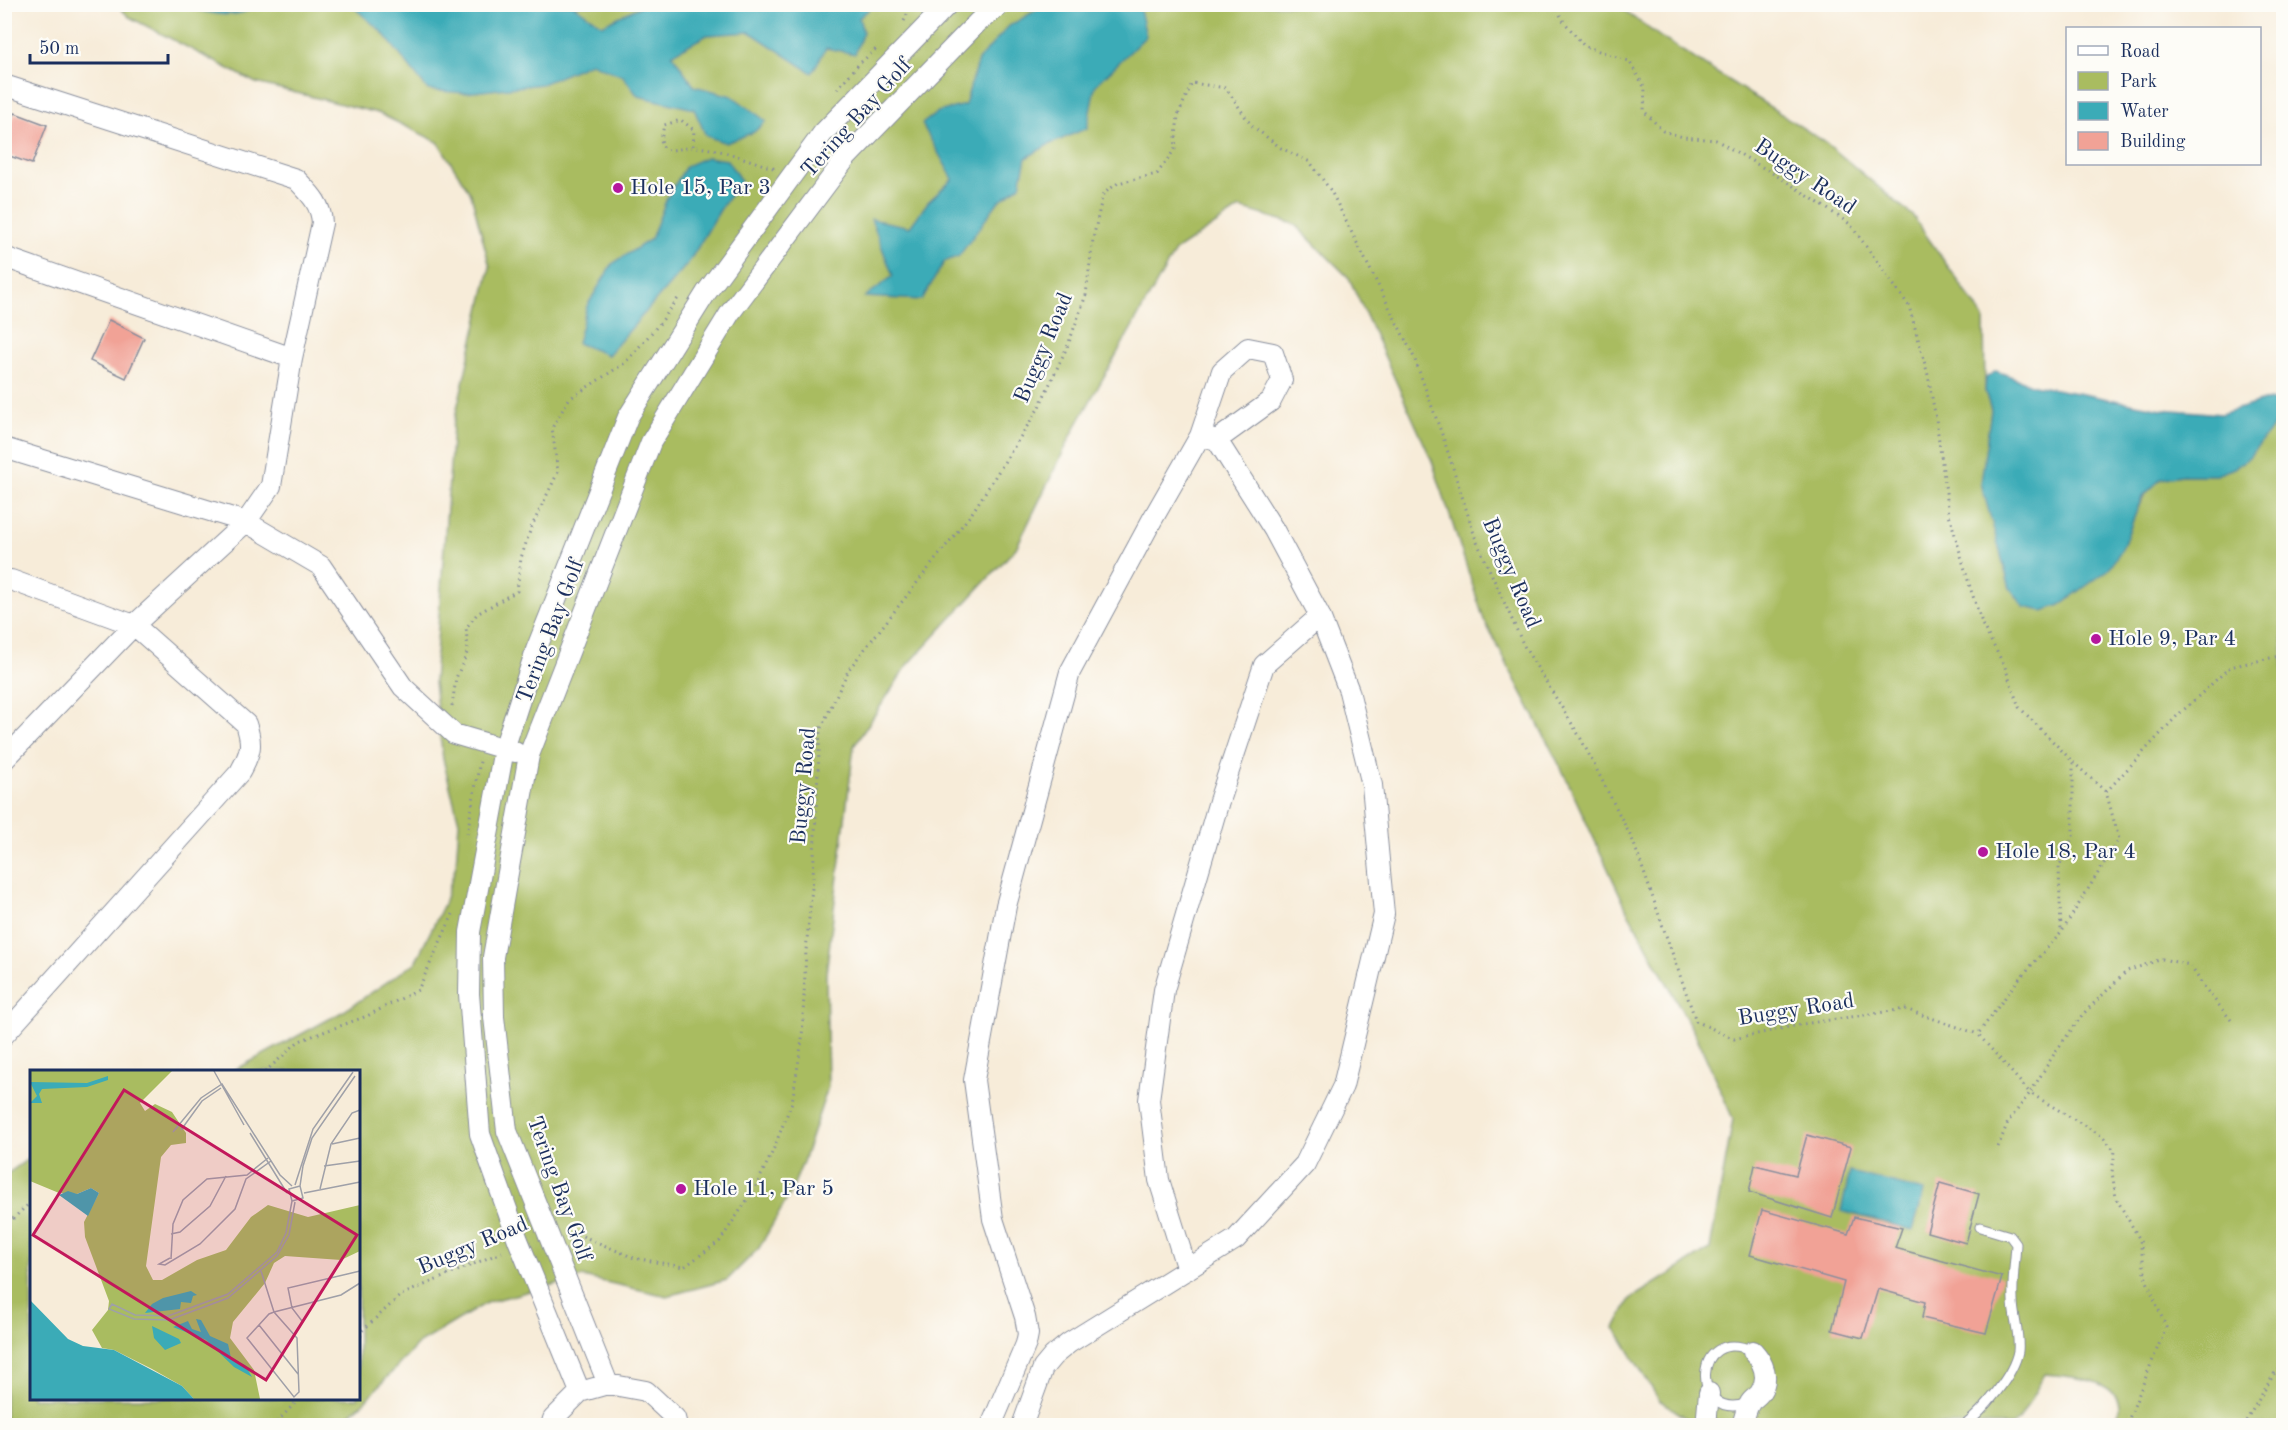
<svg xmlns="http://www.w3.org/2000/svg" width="2288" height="1430" font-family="'Old Standard TT',serif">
	<rect width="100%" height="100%" fill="#fdfcf7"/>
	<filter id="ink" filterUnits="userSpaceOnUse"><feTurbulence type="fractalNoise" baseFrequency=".0167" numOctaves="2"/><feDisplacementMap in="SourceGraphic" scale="12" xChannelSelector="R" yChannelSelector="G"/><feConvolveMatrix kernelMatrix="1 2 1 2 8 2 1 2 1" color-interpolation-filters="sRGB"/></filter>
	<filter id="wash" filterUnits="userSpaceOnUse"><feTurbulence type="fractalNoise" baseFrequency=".008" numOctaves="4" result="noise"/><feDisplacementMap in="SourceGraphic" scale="24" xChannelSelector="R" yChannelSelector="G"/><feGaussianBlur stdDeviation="1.35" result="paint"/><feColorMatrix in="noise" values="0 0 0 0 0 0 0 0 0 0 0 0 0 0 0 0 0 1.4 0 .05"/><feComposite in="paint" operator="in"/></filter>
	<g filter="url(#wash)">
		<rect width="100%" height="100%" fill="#f7ecd9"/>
		<path fill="#a9bc60" stroke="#62765f" stroke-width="1.5" d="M117,5H1616L1662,38L1825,142L1912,215L1984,318L1985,391L1991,410L1989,436L1999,545L2010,588L2122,549C2130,529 2141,486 2164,478C2180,473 2199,475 2215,475L2283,414V1425H2117C2117,1420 2119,1412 2119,1406C2116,1378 2066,1376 2045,1374L2019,1420L2012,1425H1704L1691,1421L1659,1400L1615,1328L1630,1299L1710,1249L1733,1119L1699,1042L1627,910L1564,774L1484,620L1432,461L1349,278L1294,224L1240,208L1175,251L1076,426L1016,548L907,666L854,746L826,974L828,1087L803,1162L790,1194L759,1248L727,1280L667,1296L583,1277L488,1302L419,1343L366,1400L338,1425H5L4,1176L31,1157L32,1398H358V1072L233,1071L344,1011L415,963L444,904L456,865L459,822L443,759L434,682L453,426L490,267L471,194L438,142L378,113L256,83L129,17Z"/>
		<path fill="#3babb7" stroke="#2b6d8a" stroke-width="1.5" d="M176,5H258C235,23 202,11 176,5Z
			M351,5H573L602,25L643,5H874L859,18L863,32L855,54L826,48L812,73L750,32L707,35L672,54L694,86L732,96L766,121L754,132L726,143L706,136L694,109L638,96L623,76L591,63L542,84L465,93L428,90L382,32Z
			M1045,5H1139L1146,36L1095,86L1087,128L1046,146L1026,158L1020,185L998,202L959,256L944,262L922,300L865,297L893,276L871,219L910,227L928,202L953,179L922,124L938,112L965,105L978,60L1009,26Z
			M707,157L727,160L741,181L723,205L689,262L608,355L577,343L587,306L612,264L651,239L667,198L686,166Z
			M1996,371L2034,385L2162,409L2221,414L2264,401L2283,399V414L2249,457L2234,468L2216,475H2181L2161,479L2142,497L2122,549L2108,570L2060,605L2043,611L2024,607L2010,588L1981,483L1991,410L1985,391L1986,378Z
			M1850,1172L1924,1191L1913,1230L1841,1211Z"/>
		<g id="blocks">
			<path fill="#f1a296" d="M15,113L47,125L32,164L4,154V136Z
				M109,320L144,338L126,378L90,361Z
				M1807,1135L1851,1147L1832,1218L1749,1192L1755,1165L1796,1175Z
				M1940,1183L1979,1194L1966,1243L1927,1232Z
				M1762,1210L1848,1234L1854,1217L1902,1228L1895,1248L2002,1277L1986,1333L1922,1318L1925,1302L1878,1289L1863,1338L1832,1330L1844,1282L1750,1255Z"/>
		</g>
	</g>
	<g filter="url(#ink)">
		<use href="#blocks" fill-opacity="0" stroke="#898e9c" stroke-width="1.5"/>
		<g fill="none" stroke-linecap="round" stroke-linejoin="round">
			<g stroke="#898e9c" stroke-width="11">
				<path id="lane" d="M1748,1403C1690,1424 1691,1323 1753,1351
					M1964,1426C1983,1411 2014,1375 2018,1351C2020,1334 2013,1317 2013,1300C2012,1281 2015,1263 2016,1244L2010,1236L1980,1227"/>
			</g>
			<g stroke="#898e9c" stroke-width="22">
				<path id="street" d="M4,85L296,179C309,193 321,203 322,223L292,358L271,486L246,522L134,625L4,760
					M4,257L292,358
					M4,448L246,522L321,566L403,687L454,734L515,752
					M4,1035L240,772C251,752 253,745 246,724L134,625L11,580
					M1187,1270L1159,1180L1149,1100L1164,990L1219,801L1264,665L1320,616
					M608,1384L507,1131L494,1017L493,957L529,755L651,442L730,313L846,158L978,22L1001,4
					M580,1392L518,1240L480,1134L469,994L470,932L504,749L536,650L628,417L706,293L823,133L948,4
					M551,1426L553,1419L580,1392L608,1384L646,1391L675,1418L677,1426
					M991,1426L1026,1344L1028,1334L1025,1317L993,1219L974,1080L1006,906L1070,672L1152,520L1200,436L1222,371L1248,348L1273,353L1282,380L1271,401L1217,440
					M1022,1426L1043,1368L1053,1356L1069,1343L1236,1239L1305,1164L1343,1086L1384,914L1372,785L1349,691L1320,616L1274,530L1217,440L1206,437
					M1706,1426L1709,1393
					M1742,1426C1744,1419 1746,1409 1750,1403C1752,1399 1757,1397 1760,1393C1770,1378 1764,1363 1753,1351"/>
			</g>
			<path stroke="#898e9c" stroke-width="3" stroke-dasharray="1.5 4.5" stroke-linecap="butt" d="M1555,4L1562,19L1584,46L1629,61L1645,88L1644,111L1663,131L1683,137L1716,140L1784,180L1850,224L1909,306L1928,375L1936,419L1949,514L1970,587L1983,626L2005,667L2019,707L2073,762V836L2059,867L2061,933
				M904,21L912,4
				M837,89L859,64L876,49
				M693,146L694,130L681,120L664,125L661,140L664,149C678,152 684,146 696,147C722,149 748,160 773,168L771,170
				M452,706L456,678L468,651L466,628L477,614L517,591L521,558L531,528L558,472L552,428L569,399L625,363L661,322L679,297
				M2073,762L2106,792
				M467,834L480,761
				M2231,1020L2204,987L2190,965L2162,959L2127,971L2083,1014L2056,1051L2030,1093L1978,1034L2018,980L2061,933L2119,839L2106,792L2176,717L2230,667L2284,655
				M265,1072L299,1041L367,1016L418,990L453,914
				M1998,1147L2008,1122L2030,1093L2102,1136L2115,1151L2112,1172L2116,1198L2140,1240L2146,1279L2166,1327L2126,1426
				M4,1227L32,1201
				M566,1229L634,1258L684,1267L720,1241L755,1188L772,1153L792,1102L802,1040L806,950L813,877L820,730L849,669L972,513L1038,409L1068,345L1086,295L1093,239L1103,194L1118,183L1157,174L1175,149L1178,115L1192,83L1226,88L1251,125L1281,148L1310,162L1331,191L1414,357L1444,440L1476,540L1524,646L1580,737L1633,841L1696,1021L1734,1039L1803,1024L1905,1009L1978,1034
				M358,1342L363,1330L401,1295L502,1252
				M273,1426L300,1398
				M2243,1426L2274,1374L2284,1364"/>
			<use href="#lane" stroke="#fff" stroke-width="9"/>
			<use href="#street" stroke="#fff" stroke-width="20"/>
		</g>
	</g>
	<g fill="#b5179e" stroke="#fdfcf7" stroke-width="2">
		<circle cx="618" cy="188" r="6"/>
		<circle cx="2096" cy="639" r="6"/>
		<circle cx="1983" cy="852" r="6"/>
		<circle cx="681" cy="1189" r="6"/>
	</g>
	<g text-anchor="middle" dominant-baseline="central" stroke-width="4.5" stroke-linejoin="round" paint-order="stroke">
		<g font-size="22" fill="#1b2f5e" stroke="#fdfcf7">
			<text transform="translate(857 118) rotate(-48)">Tering Bay Golf</text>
			<text transform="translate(1805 177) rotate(34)">Buggy Road</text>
			<text transform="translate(1044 348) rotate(-67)">Buggy Road</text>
			<text transform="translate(1511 573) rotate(67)">Buggy Road</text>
			<text transform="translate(551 631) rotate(-69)">Tering Bay Golf</text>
			<text transform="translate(804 786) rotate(-85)">Buggy Road</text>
			<text transform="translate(1796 1010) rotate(-9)">Buggy Road</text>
			<text transform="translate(559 1189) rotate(70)">Tering Bay Golf</text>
			<text transform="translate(473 1246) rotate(-23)">Buggy Road</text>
		</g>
		<g font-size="22" fill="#1b2f5e" stroke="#fdfcf7" text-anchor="start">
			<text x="630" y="188">Hole 15, Par 3</text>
			<text x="2108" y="639">Hole 9, Par 4</text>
			<text x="1995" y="852">Hole 18, Par 4</text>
			<text x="693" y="1189">Hole 11, Par 5</text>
		</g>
	</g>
	<g transform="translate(30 1070)">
		<rect width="330" height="330" fill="#f7ecd9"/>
		<path d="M0,1H142L110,33L115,41L125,34L142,42L156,63V73L141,75L131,87L116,196L123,210H132L167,190L196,180L221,147L238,135L278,147L330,135V181L311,190L255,186L244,193L235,213L203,252L200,268L224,300L230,329H164L152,316L122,299L84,280L72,278L62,260L78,240L79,231L55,167L54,152L69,123L61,118L47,124L29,123L0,111Z" fill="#a9bc60"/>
		<path d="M78,6V10L57,17L12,19L9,24L12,33H0L7,26L0,12L57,13ZM61,118L69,123L58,146L29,125L38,121L47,124ZM161,221L167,225L163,226L161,233L151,232L150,239L115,243L122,234L133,228ZM0,230L38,269L53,276L84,280L152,316L164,329H0ZM166,249L171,250L180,266L198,274L201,288L215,295L222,307L204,297L176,270L143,257L158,251L162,259L171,262ZM122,256L149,269L151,273L135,280L124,268Z" fill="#3babb7"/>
		<path fill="none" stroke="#9fa0a8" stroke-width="1.5" d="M184,1L214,55M151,60L172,31L191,18M143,62L171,28L192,14L250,105L262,116M220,63L257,123M302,74L330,68M294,96L330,91M265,115L283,59L323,2M270,116L259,119L262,131L273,128L270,116L273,96L282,68L325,6M290,119L301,74L322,43L330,40M274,123L330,112M262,131L256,163L247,182L198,224L138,246L105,245L82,234L79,239L104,249L139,250L198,228L247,186L259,165L265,132M141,164L150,162L180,136L196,106M140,188L129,194L135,195L170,174L205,139L216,109L241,91M141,189L143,154L153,130L177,109L217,105L238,88M231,201L244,242L267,268L269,322L264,327L217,268L239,244L244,242L311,225L330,213M272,251L262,238L258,218L330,201M229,255L268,304"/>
		<path fill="#c2185b" fill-opacity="0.15" stroke="#c2185b" stroke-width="3" d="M94,20L327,165L236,310L3,165Z"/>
		<rect width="330" height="330" fill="none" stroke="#1b2f5e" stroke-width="3"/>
	</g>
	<rect width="2288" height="1430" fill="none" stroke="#fdfcf7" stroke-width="24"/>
	<rect x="2066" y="27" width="195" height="138" fill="#fdfcf7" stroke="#a3aaba" stroke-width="1.5"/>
	<rect x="2078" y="46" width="30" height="9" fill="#ffffff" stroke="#a3aaba" stroke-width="1.5"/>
	<text x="2120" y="57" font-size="18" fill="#1b2f5e">Road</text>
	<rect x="2078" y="72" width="30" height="18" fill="#a9bc60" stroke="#a3aaba" stroke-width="1.5"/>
	<text x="2120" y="87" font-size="18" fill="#1b2f5e">Park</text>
	<rect x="2078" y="102" width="30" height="18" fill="#3babb7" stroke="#a3aaba" stroke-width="1.5"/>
	<text x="2120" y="117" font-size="18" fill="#1b2f5e">Water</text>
	<rect x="2078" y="132" width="30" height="18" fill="#f1a296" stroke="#a3aaba" stroke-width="1.5"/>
	<text x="2120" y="147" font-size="18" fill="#1b2f5e">Building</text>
	<path d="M30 54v9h138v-9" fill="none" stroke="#1b2f5e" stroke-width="3"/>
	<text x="39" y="54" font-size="18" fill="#1b2f5e" stroke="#fdfcf7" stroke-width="4.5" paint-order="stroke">50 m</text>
</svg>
